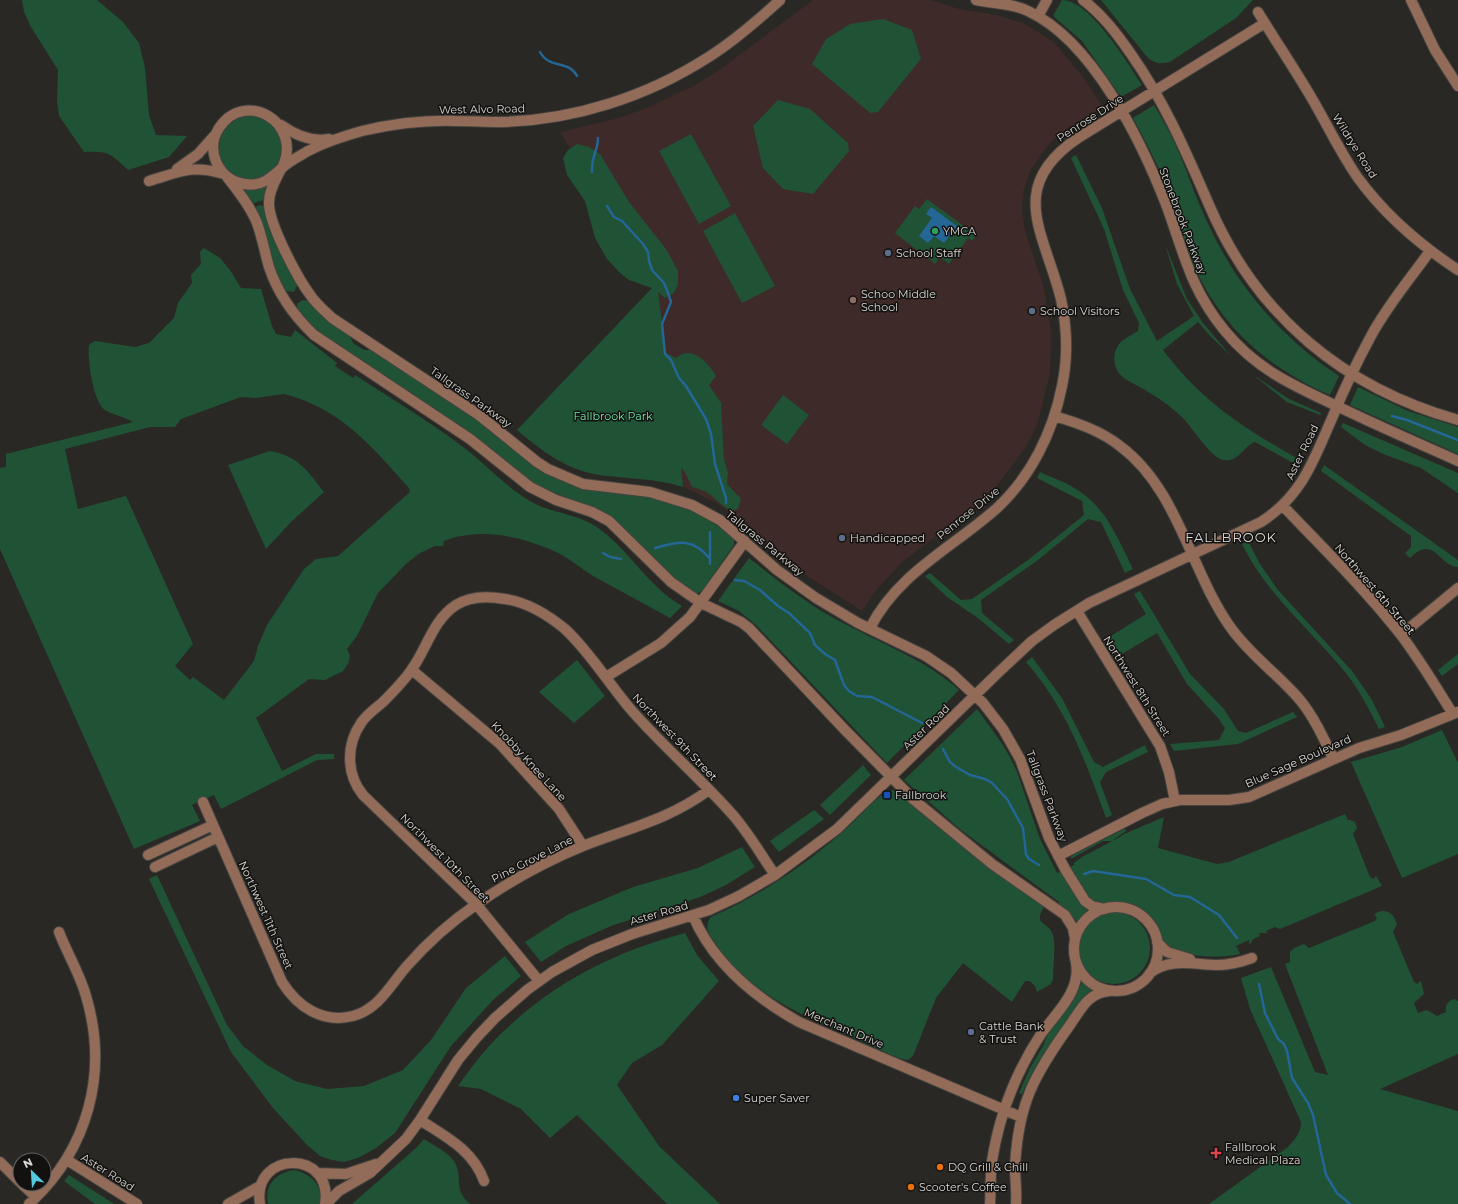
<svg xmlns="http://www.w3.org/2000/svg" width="1458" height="1204" font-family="Montserrat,sans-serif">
	<rect width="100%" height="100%" fill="#2a2824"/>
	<path fill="#3e2a29" d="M813,0H931L959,9L997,15L1025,24L1054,42L1082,76L1103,107L1055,138L1041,154L1029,173L1023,192L1022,211L1025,231L1044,288L1051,333L1050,374L1037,425L1026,447L996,487L982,501L901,563L874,593L862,611L798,570L738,517L713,501L683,487L656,284L560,132L619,118L649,107L697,84L718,71Z"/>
	<path fill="#205236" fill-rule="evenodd" d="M22,0H97L123,22L139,43L145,68L149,115L156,135L187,136L169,157L128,170C110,153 109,151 84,152L59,116L57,100L58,70L31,27L24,12Z
		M1062,0C1090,0 1127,62 1142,85L1121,97L1082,41L1053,16Z
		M1101,0H1253L1236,18L1170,62C1161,64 1156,64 1148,58Z
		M883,19L912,30L921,59L878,112L870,113L812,64L826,39L850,24Z
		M778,100L810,109L848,143L849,151L813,194L783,189L763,168L753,126Z
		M1154,105C1162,119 1170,132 1176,146C1188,173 1197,202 1211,230C1240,290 1283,339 1339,376L1330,395C1272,370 1224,330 1197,272C1187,251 1182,228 1174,206C1163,175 1149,147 1133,118Z
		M219 148a32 32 0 1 1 64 0a32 32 0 1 1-64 0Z
		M691,134L731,206L699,224L659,151Z
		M577,144L589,147L600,154L629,202L666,249L678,271V284L674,293L665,298L658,292L666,353L676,358C691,344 708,362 716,376L709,385L721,403L724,459L728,473L727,484L741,499L738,509L731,511C712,500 716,493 692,487L685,472L681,467L683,487C655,478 627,479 599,475C565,469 542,451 517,430L652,288L629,280L620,273L607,259L595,238L585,201L567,175L563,158L568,150Z
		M1076,155L1102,208L1130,289L1157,341L1194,316L1177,284L1165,244L1187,299L1203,323L1231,356L1211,337L1198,322L1163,350C1203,403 1244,428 1300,460L1297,465L1255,442C1243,446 1239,463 1223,460C1211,458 1192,427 1182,417C1172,408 1162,400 1150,393C1142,387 1132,384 1124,378C1112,369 1111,351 1122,341C1127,337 1133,334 1138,331L1139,323L1123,290L1104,229L1071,158Z
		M266,186L264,200L251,204L241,188L254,189Z
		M927,199L968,229L969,228L977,234L972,241L968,238L949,264L940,257L935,264L895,233L915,206L919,209Z
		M259,205L264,206L268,223L298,284L294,292L286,291L278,278L253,209Z
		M735,213L775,286L742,303L703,231Z
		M204,248L220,258L230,270L241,288L261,289L272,326L276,334L291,337L295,330L337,363L335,366L353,378L355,375C390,398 426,419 459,444C484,462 503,485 530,501C548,512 571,513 590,523C625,542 645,585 682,606L670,618C645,604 620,591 595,577C581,569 568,557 554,551C520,536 480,527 444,541L443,546H435L420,553L407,563L378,593L357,636L347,649L350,656L348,664L343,671L325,680L309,679L256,718L282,771L316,754H334V759L317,760L221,809L214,795L192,805L200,821L134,849L0,549V468L6,467V454L133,422C125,417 113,415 105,410C93,403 87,357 89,345L95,341L135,347L149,343L174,318L178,303L192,283L191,275L201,264L200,252ZM284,394C342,409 371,446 409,488L410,492L338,556L316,559L304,569L267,625L258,646L254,661L224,700L193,677L190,680L175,666L193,644L126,496L78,509L65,449L150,427H175L181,419L241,397L256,398Z
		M302,300L310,301L337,327L350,336L353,343L364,350H372L487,426L589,489L656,497L689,509L706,517L734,538V545L702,591L696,594L672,578L616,522L604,513L538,486L361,363C358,355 349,353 342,349C331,343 295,317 297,304Z
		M1252,374L1289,399L1321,413L1320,415L1287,402Z
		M1358,387L1408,411L1458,427V454L1350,405Z
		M783,395L809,415L787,444L761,425Z
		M1343,423L1458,473V493L1421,468L1383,454L1365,445L1341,427Z
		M270,451C298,456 307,470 324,492L291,522L266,549L228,465Z
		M1324,465L1458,560V567C1438,565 1434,534 1410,558L1405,553L1411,547V536L1321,471Z
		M1040,472C1053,478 1068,483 1079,491C1107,509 1119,541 1133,569L1125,573L1101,522L1088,519L1038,560L981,600L982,613L1014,640L1009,644L978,618L947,597L925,576L930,573L961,600L972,599L1028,560L1084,515L1082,501L1037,478Z
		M1248,541L1260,564L1278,590L1352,671L1372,700L1385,727L1379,729C1369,709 1359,689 1345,672C1310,629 1267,595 1242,544Z
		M749,558C781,583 811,607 847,625C886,646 926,660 959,690L887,763L756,625L739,611L718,601Z
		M1140,591L1190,674L1224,709L1238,731L1246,733L1293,712L1297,717L1238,744L1174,751L1170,744L1219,740L1225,728L1218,718L1187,684L1157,633L1117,657L1106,639L1146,614L1134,594Z
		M1458,654V664L1442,676L1438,670Z
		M1032,657L1062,698L1094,762L1103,767L1145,745L1148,752L1106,772L1100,782L1112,815L1106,818C1085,760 1067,709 1026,662Z
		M577,660L605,696L574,723L539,692Z
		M977,709L1001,742L1010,757L1017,772L1040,839L1057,873L1060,872L1082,905L1088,909L1077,922L1072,915L1059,905V902L961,830L904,780Z
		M1442,730L1458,763V854L1402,878L1351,762L1402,747Z
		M863,765L871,775L830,815L820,805Z
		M889,790L900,792L1044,907C1032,926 1049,921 1053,935C1056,945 1053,968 1053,979L1051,984L1037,992L1035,986L1030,981H1025L1012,1002L963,963L936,998L913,1056L908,1060C898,1060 878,1048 868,1044C813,1020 750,997 716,944C710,935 703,927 711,917C757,897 801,868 839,835C855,822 872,800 889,790Z
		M814,810L824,819L779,852L770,841Z
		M1345,814L1348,820H1350L1355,822L1357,828L1353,834L1370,877L1373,879L1376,876L1382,886L1280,929L1275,927L1266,931L1267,933H1259L1260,936L1253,939L1251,943L1249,944V940L1234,947H1237L1240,954C1220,959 1170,958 1159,938C1152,927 1151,917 1138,909C1121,899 1104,909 1091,900C1084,896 1073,875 1068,868L1074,865V863L1082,857L1118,838L1124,834L1164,817L1158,848L1217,864L1229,862Z
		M1124,829L1127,830L1112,841H1103L1071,859V856Z
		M742,847L755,867L726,885L700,897L611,926L566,946L541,962L525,942L569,914L633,887L698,868Z
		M157,875L227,1025L243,1046L267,1065L295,1081L327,1089L364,1086L403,1070L431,1040L466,988L505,956L521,976L493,1000L451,1046L395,1133L376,1148L358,1158L344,1162L332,1160L320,1156L307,1145L273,1108L231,1052L149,879Z
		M1381,911C1391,910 1394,916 1397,924L1393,932L1414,982L1417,984L1421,981L1424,994L1414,1003L1418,1013L1427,1010L1437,1016L1446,1012C1445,1005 1448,1000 1455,999L1458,1001V1054L1380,1089L1458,1111V1204H1209L1288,1147C1295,1139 1301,1133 1301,1122L1250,1009L1241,978L1271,967L1315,1072L1328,1075L1285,964L1290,962V952L1294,948L1304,944L1309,948L1375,921L1377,918L1374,914Z
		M1078 948a36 36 0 1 1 72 0a36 36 0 1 1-72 0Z
		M685,933L697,955L719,981L662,1045L632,1063L617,1085L659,1146L720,1204H667L577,1115L550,1138L521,1109L481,1089L458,1086C468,1072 478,1058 490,1045C545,987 607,954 685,933Z
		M1083,982L1092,990L1087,994C1063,1026 1038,1057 1022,1094L1019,1093L1030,1068L1043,1046L1049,1030Z
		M424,1139C433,1145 448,1152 454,1161C464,1177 452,1188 470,1204H352L416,1148Z
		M294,1170C310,1173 325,1186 319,1204H268C264,1185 276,1173 294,1170Z
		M69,1175L114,1204H95L64,1181Z"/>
	<path fill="#246696" d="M931,207L957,226L944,243L934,236L928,243L919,236L932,218L926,214Z"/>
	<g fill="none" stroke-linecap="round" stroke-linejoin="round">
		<path stroke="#246696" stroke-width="2.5" d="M540,52C550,70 568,59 577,76
			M592,172C591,156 598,151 598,138
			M607,206L614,217L622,221L643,244L648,252L649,261L652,270L664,283L668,293L671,302L662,324L665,354L671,360L679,378L686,386L706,419L711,434L715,464L726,498V503
			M1392,416L1407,420L1458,440
			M710,532V564
			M655,548C680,541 693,538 710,559
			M603,553L610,557L621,559
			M735,580L744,581L760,590L778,606L789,613L810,633L815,645L825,654L835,660L844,685L849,691L857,696L872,697L922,723
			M943,749L950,762L956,767L970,775L985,779L992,783L1007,799L1023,828L1026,854L1029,859L1039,865
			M1084,874L1093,871L1146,879L1174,895L1190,897L1219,915L1237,938
			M1259,984L1265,1013L1278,1039L1284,1044L1287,1051L1292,1078L1308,1103L1313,1115L1326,1175L1337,1193L1350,1204"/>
		<g stroke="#464440" stroke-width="12">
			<path id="minor" d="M976,0C994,4 1012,3 1028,11C1093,41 1142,142 1167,207C1184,254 1191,290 1225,331C1257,370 1294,386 1339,407C1378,426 1418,443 1458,461
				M1083,0C1103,15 1117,34 1131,54C1166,104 1186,152 1210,207C1257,316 1344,388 1458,420
				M1411,0L1435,50L1458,86
				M1258,12C1275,40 1294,68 1311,97C1327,124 1340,152 1358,178C1385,215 1420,245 1458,270
				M1038,16L1047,0
				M281,125C295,135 311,142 329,139
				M282,168C304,123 245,88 219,128C205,150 218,180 245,184C261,187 271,178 282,168C289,161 300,156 308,151C325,142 344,136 362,131C392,124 425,120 455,121C471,121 486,122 502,122C574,120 646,97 707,58C733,42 757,21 780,0
				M177,169L198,154L214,136
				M280,171C275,181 269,191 269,202C268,223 298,279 311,296C317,305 325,311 332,318L479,415L537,462L548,469L583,484L650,492L692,505L720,520L777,570L816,598L858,623L926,656L951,673L983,703L1003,729L1020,759L1049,838L1065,869L1085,901L1092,906L1105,909
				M227,177C238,191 250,206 257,223C262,237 265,253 269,267C278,294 294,316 314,335L470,439L530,487L556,500L592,512L609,521L671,582L701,603L741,622L749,628L845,730L914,800L992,864L1065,915L1073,928L1075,939
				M149,181C180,172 192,164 224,174
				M1054,416C1078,423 1101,431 1120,446C1179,490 1190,571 1231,628C1251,656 1279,675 1300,700C1314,717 1324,739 1333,758
				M1283,506C1323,548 1365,589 1401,635C1420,660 1436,687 1453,714
				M1077,611L1160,746L1169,772L1175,801
				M870,628C898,573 952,548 996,509C1031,477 1053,432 1062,386C1068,358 1067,327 1061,299C1045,234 1005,187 1078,138L1265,23
				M1401,635L1458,588
				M412,670L500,744L559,809L583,846
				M606,677L661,643L690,617L745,541
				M203,802L282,982C297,1006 322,1024 353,1016C379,1009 390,985 407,966C427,943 452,921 477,904C510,881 546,861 583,846C629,828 668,820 709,790
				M148,855L213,825
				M1058,856L1142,813L1162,804L1180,800H1229L1249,797L1359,748L1401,735L1458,712
				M155,867L218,837
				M1074 949a42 42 0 1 1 84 0a42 42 0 1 1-84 0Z
				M693,916C714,964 754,997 799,1022L1021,1117
				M1157,942L1167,952L1190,959
				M1150,973C1170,957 1195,965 1218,965C1230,965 1241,962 1252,958
				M539,981L476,904L363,795C346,774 346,745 361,723C366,715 376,708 383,702C393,692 404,681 412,669C427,648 433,620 456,605C470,596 488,596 505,599C526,602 548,615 565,629C591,653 610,686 633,712C665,748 701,779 732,814C749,833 761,855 775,875
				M420,1120C446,1137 473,1150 484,1181
				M67,1160L137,1204
				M0,1162L20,1182
				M317,1173L346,1174L376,1164
				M22,1184L36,1197
				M29,1204C88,1150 109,1073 86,996C80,974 67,953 59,932
				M228,1204L260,1186
				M260,1204C251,1150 334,1149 325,1204
				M326,1204L339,1191L370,1173L406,1139L420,1120L458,1060L477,1037L495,1018L527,990L552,972L592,950L632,934L709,910L739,896L775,875L837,829L1001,670L1032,641L1054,625L1089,603L1261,522C1303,495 1314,459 1333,416C1344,389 1357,362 1371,336C1387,306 1410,279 1430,251
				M990,1204C991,1190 990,1175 992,1161C999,1116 1016,1072 1041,1034C1057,1012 1081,991 1076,963
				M1016,1204C1017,1192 1015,1179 1015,1167C1018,1104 1034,1075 1070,1025C1081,1009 1089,992 1110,991"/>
		</g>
		<use href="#minor" stroke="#926c58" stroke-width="10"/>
	</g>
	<circle fill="#2e9e5b" stroke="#12110f" stroke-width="1.5" cx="935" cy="231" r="4"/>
	<g fill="#5c6f8a" stroke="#12110f" stroke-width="1.5">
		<circle cx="888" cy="253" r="4"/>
		<circle cx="1032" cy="311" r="4"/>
		<circle cx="842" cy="538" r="4"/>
		<circle cx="971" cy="1032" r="4"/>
	</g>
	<circle fill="#8d6e63" stroke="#12110f" stroke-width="1.5" cx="853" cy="300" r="4"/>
	<rect fill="#1a4fb4" stroke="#12110f" stroke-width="1.5" x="883" y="791" width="8" height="8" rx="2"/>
	<circle fill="#3f7fe0" stroke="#12110f" stroke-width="1.5" cx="736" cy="1098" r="4"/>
	<path fill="#e0444e" stroke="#12110f" stroke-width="1.5" d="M1214 1147h4v4h4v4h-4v4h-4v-4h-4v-4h4z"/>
	<g fill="#e8710a" stroke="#12110f" stroke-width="1.5">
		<circle cx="940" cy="1167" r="4"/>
		<circle cx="911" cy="1187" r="4"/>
	</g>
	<g text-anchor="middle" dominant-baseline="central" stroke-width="3" stroke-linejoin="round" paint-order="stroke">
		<g font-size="11" fill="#dad9d6" stroke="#12110f">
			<text transform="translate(482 109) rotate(-1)">West Alvo Road</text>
			<text transform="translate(1090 118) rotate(-33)">Penrose Drive</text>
			<text transform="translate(1355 146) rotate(58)">Wildrye Road</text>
			<text transform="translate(1183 221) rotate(69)">Stonebrook Parkway</text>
			<text transform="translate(471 397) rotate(35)">Tallgrass Parkway</text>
			<text transform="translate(1302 452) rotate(-64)">Aster Road</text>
			<text transform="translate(968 513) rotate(-39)">Penrose Drive</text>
			<text transform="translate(765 543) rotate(39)">Tallgrass Parkway</text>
			<text transform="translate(1375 589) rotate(49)">Northwest 6th Street</text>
			<text transform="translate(1137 686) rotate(58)">Northwest 8th Street</text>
			<text transform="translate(926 727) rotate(-44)">Aster Road</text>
			<text transform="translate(675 737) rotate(46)">Northwest 9th Street</text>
			<text transform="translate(529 761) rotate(47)">Knobby Knee Lane</text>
			<text transform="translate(1298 761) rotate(-24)">Blue Sage Boulevard</text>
			<text transform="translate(1047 796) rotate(69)">Tallgrass Parkway</text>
			<text transform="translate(445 858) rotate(45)">Northwest 10th Street</text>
			<text transform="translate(532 859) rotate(-27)">Pine Grove Lane</text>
			<text transform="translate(659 913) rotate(-16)">Aster Road</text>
			<text transform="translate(266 915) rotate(66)">Northwest 11th Street</text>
			<text transform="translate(844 1028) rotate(23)">Merchant Drive</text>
			<text transform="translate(108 1172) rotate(32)">Aster Road</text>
		</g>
		<g font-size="11" fill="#dad9d6" stroke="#12110f" text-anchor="start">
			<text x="943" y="231">YMCA</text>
			<text x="896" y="253">School Staff</text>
			<text x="861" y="294">Schoo Middle<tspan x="861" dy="13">School</tspan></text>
			<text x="1040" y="311">School Visitors</text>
			<text x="850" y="538">Handicapped</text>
			<text x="895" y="795">Fallbrook</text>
			<text x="979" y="1026">Cattle Bank<tspan x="979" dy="13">&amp; Trust</tspan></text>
			<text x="744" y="1098">Super Saver</text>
			<text x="1225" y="1147">Fallbrook<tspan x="1225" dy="13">Medical Plaza</tspan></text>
			<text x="948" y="1167">DQ Grill &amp; Chill</text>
			<text x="919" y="1187">Scooter's Coffee</text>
		</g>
		<g font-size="11" fill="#6df0a7" stroke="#12110f">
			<text x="613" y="416">Fallbrook Park</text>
		</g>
		<g font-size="13" letter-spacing="1" fill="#dad9d6" stroke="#12110f">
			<text x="1231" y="537">FALLBROOK</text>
		</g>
	</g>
	<g transform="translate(32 1172) rotate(335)"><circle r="19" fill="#12110f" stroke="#62615f"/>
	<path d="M0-3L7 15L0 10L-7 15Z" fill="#55cadf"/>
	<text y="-6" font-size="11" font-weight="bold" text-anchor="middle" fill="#dad9d6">N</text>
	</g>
</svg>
